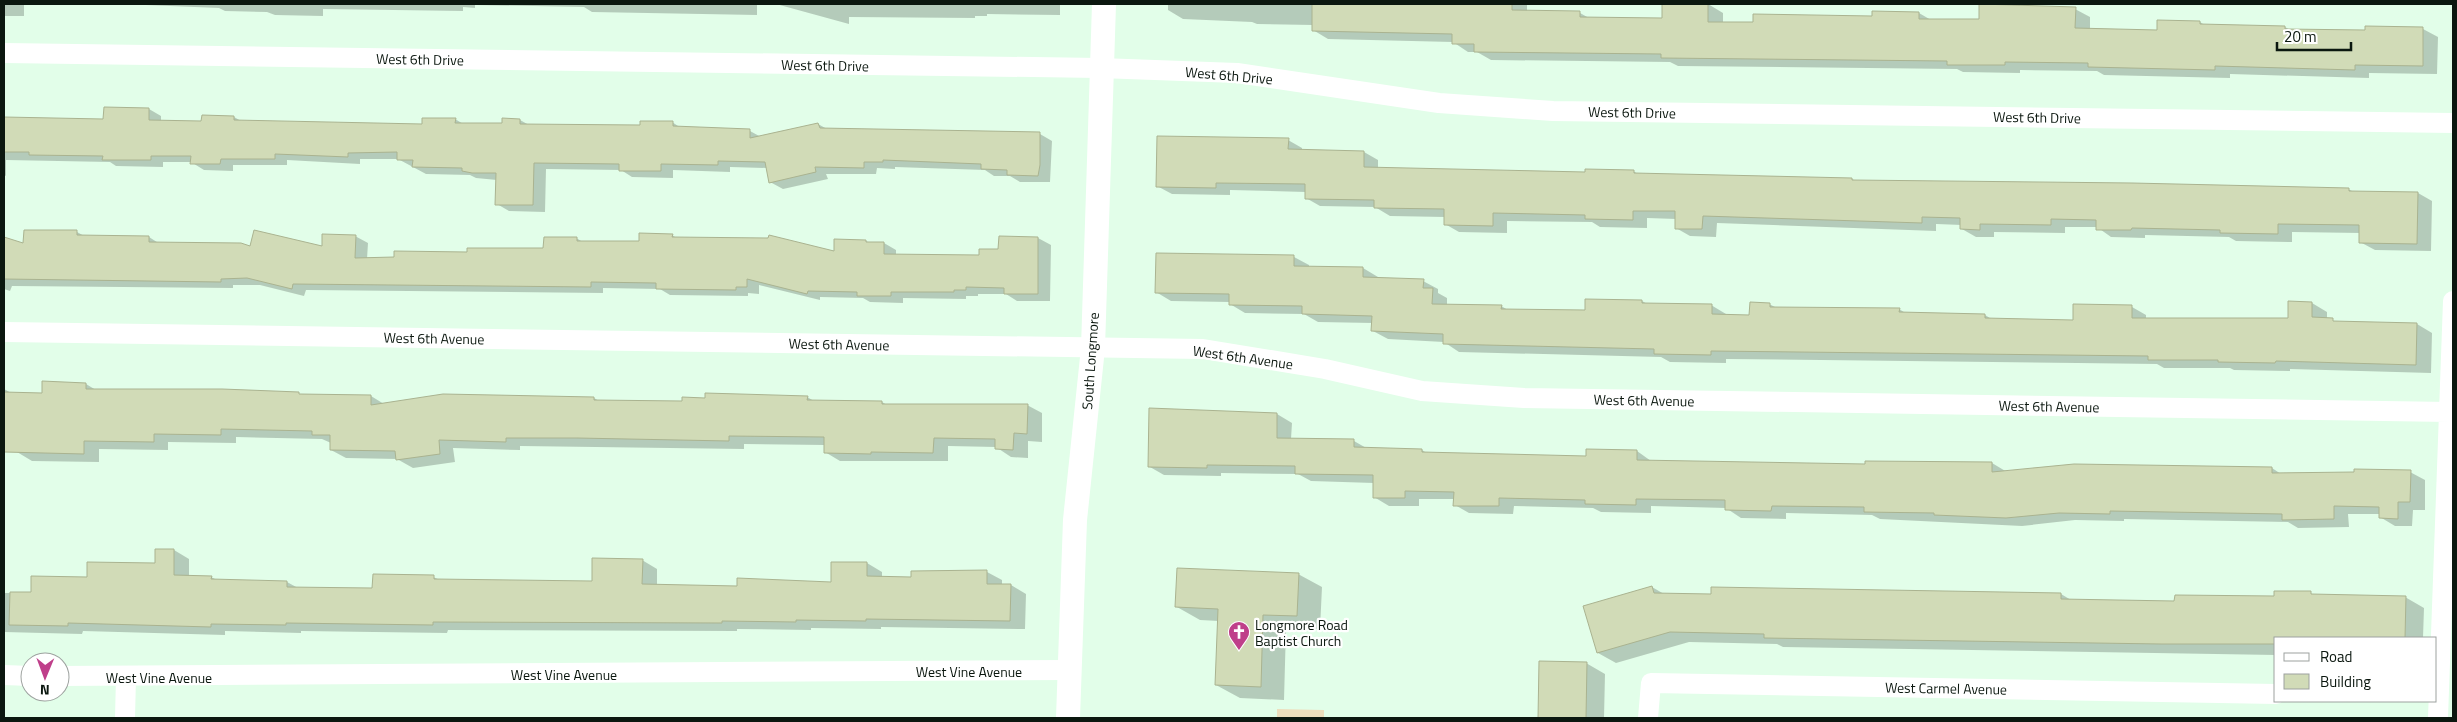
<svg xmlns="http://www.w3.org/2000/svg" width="2457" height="722" font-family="'Titillium Web',sans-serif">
	<rect width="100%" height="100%" fill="#e2fee9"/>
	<path fill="#eddebd" d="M1277,709L1324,710V718H1277Z"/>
	<path fill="#0003" d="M4,4H36L24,5V16H4Z
		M121,4H757V15L592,12L584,7L475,5V8L463,7V11L323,9V16L275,15L267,12L225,11L219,8Z
		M776,4H1060V15L987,14V16H975V18L849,17V24Z
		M1168,4H1527V12L1580,13L1589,18L1663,19L1664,4H1708L1723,13V23L1754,24L1873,17V12L1919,13L1931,20L1980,21V4H2020V8L2075,9L2090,17V30L2158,31L2200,22L2206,26L2285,27L2290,30L2366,31L2423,29L2438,37L2437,74L2369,73V78L2230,74V78L2104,75L2097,71L2020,70V73L1963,72L1957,69L1678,66L1670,62L1491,60L1477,52H1468L1453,42L1328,39L1313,30V25L1257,24L1252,22L1183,19L1168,10Z
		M105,108L149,109L161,116V121L203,122L234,117L241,121L423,125L455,119L465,125H503L520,120L529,125L641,126L672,122L681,128L750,131L761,137L818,124L827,129L1040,134L1052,141L1050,182H1020L1010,176H994L985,170L895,167V169L877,168L876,174H826L828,179L783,189L770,182L767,168L730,167V172L673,170V178L632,177L621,170L546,169L545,212L509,211L497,204V180L476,178L470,175L426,174L398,159H360V164L287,160V165H233V171L204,170L191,162H163V167L116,166L110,162L6,160V176L4,175V118L105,120Z
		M1288,140L1302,148V151L1364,152L1378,160V169L1587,173L1633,171L1638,174L1852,179L1856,181L2348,189L2354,192L2418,193L2432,201L2431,251L2375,250L2360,242L2361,233L2292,232V242L2236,241L2229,237L2145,235V238L2111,237L2097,227H2065V233L1994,232V237H1976L1962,229V225L1936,224V231L1717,223L1716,237L1690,236L1676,228V219L1647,218V228L1600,227L1592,222L1507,221V233L1459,232L1445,224V217L1390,216L1375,207L1320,206L1306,198V192L1230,190V195L1172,194L1157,186Z
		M25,231L77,232L86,237H149L160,244L251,247L323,248L355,236L368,243L367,259L545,250L576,238L583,242H641L672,235L678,239L835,252L866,241L870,243H884L896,250V255L980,256L1000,251V238H1038L1051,245L1050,301H1017L1006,294H978V296H966V299L903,298V303L870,302L863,298L820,297V300L759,285V294L748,293V296L670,295L660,289L603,288V293L306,290L304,296L260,285H233V288L12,286L10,291L4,289V239L25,244Z
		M1294,257L1309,265V267L1363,268L1378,277V279L1423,281L1438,289V293L1447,298V306H1501L1508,310L1586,312V300L1642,301L1649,305H1711L1726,314V316H1751L1769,304L1777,308L1899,309L1907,314L1985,315L1993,320L2074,321L2132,307L2146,315V319H2289L2290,303H2312L2327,312V319L2339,323L2417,324L2432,333L2431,373L2290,369V371L2234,370L2230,368H2164L2157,364L2077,363L1726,359V363L1670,362L1661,357L1459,352L1444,342L1388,339L1373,331V323L1318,322L1304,314L1245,313L1230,304V302L1171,301L1156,292Z
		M86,384L96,390L371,396L384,404L594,398L599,401L683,402L807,397L814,401L882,402L887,405H1027L1042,413V442L1028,441V458L1011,457L996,447L948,446V461H840L825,452V445L744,444V449L520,446V450L453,448L455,462L413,468L397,459L346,458L331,450V443L322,439L236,437V443L168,442V450L99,449V462L32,461L17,452V441L4,440V389L13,394H43Z
		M1277,414L1292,423L1291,439L1354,441L1368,449L1422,450L1428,454L1587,457L1637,451L1651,461L1866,466L1992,463L2007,472L2272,468L2281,474L2410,472L2425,480V510H2413L2412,526H2395L2380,517V514H2348L2349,527L2298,528L2288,522L2124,519V521L2075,520L2022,526L1880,519L1872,515L1786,513V519L1741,518L1726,508L1651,506V513L1601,512L1593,508L1514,506L1513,514L1469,513L1455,505V499H1419V506H1389L1374,497V483L1311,481L1298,474L1221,473V476L1164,475L1150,467Z
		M156,550H174L189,559V577H211L217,580L287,582L298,588L374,590L433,577L440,580L593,582L642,560L657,569V586L739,587L832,584L867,563L882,572V578H912L987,572L1002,580V585H1011L1026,594L1025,629L881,627V629L811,628V630L737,629V631L448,630L447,633L301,631V633L225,631V635L83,631L82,634L4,632V593H32L88,578L156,564Z
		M1298,574L1322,587L1320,629L1286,628L1284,700L1240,698L1216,685L1219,621L1200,620L1177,607Z
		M1652,587L1664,594H2061L2071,600L2176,602L2275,598L2310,593L2315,596L2405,597L2424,608L2423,638H2276V655L1783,647L1777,644L1689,642L1616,663L1598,653Z
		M1541,662L1586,663L1605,674L1604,718H1540Z"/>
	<path fill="#d1dbb7" stroke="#aab390" d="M1312,4H1512V10L1580,11V17L1662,18V4H1708V22H1753V14L1872,16V11L1919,12V19H1979V4L2076,7L2075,28L2157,30V20L2200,21V24L2285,26V29L2365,30V26L2423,27V66L2355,65V70L2215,66V70L2088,67V63L2005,62V65H1947V61L1661,58V54L1474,52V44H1452V34L1312,31Z
		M104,107L149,108V120L201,121L202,115L234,116V120L422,124V118H456L455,123H502V118L520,119V124L640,125V121H673V126L750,129V138L818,123L820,128L1040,132V165L1038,176L1007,175V170L981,169V164L883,160V162H864V168L815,167L816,172L769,183L765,162L718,161V165L661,164V171H619V164L534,163L533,205H495L496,173H472L462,171V168L412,167L413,160H397V152L348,153V157L275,154V159H221L220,164H190L191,156H151V160H102L103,156L29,155V152H4V117L103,119Z
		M1157,136L1289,138L1288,149L1364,151V167L1585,172V169L1634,170V173L1852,178V180L2132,183L2349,188V191L2418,192L2417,244L2359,243V225L2278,224V234L2220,233V230L2132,228L2131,230H2096V220L2051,219V225L1980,224V230L1960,229V218L1922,217V223L1703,216L1702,229H1675V211H1633V220L1585,219V215L1493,213V226L1444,225V209L1374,208V200L1305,199V184L1216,183V188L1156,187Z
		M24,230H77V235L149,236V242L241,243L250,246L254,230L322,246V234L356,235L355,258L394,257V251L467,252V248H543L544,237H577V241H639V233L673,234L672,237L768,238L769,235L834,251V239L866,240V242H884V254L979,255V249H998L999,236L1038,237V294H1004V288L966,287V290H954V292H891V296H857V292L808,291L807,294L747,279V287H736V290L656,289V283L591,282V287L293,284L292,289L247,278L221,279V282L4,279V237L23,243Z
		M1156,253L1294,255V266L1363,267V277L1424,279L1423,288H1433L1432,304L1502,305L1501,309L1585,310V299L1642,300V303L1712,304V314L1749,315L1750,302L1770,303V307L1900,308L1899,312L1985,314V318L2073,320V304L2132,305V318H2288V301L2312,302V317L2333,318V321L2417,323L2416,365L2276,361L2275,363L2218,362V360H2148V356L2061,355L1711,351V355L1654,354V349L1443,344V334L1371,331L1372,316L1302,314V306L1229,305V294L1155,293Z
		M42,381L86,383V389H222L299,392V394L371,395V405L443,394L594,397V400L682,401V397L705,398V393L808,396L807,400L882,401V404H1028L1027,434L1014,433L1013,450L995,449V439L934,438L933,453L871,452V454L824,453V437L729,436V441L577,438H506V442L439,440L440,454L396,460L395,451L330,450V435H312V431L221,429V435L154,434V442L84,441V454L4,452V392L42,393Z
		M1149,408L1277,413V438L1354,439V447L1422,449V452L1586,456V449L1637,450V460L1865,464V461L1992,462V472L2074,464L2272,467V473L2354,472V469L2411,470L2410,502H2398V519L2379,518V507L2334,506V519L2282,520V514L2110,511V514L2059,513L2006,518L1934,515V513L1864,512V507L1772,506L1771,511L1725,510V500L1636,499V505L1585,504V500L1499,498V506H1453L1454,492L1405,491V498H1373V475L1295,474V466L1207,465V468L1148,467Z
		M155,549H174V575L212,576L211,579L287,581V587L372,588L373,574L434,575V579L592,581V558L643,559L642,584L737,586V578L831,582V562H867V576L911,577V571L987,570V584H1011L1010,621L866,619V621L796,620V622L722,621V623L433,622V625L286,623V625L211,624V627L68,623V626L9,625L10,592H31V576L87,577V562L155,563Z
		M1177,568L1299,573L1297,616L1263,615L1261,687L1215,685L1218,609L1175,607Z
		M1652,586L1654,593L1711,594V587L2061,593V599L2174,601L2175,595L2274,596V591H2311V594L2406,596L2405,638H2276V644H2161L1764,638V634L1670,632L1597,653L1583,606Z
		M1539,661L1587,662L1586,718H1538Z"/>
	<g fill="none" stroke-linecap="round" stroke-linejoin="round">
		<path stroke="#fff" stroke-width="20" d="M4,53L1100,68L1237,73L1439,103L1553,111L2453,123
			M4,332L1203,349L1325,369L1422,391L1524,398L2449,412
			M4,675L30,676
			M60,676L1068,670
			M125,718L126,677
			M1648,718L1651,683L2276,694
			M2438,718L2453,301"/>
		<path stroke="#fff" stroke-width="24" d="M1068,718L1075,520L1093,348L1104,4"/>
	</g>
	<defs>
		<g id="church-pin" transform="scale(1.125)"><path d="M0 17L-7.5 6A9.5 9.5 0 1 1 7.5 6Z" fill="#bf3f8a" stroke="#fff"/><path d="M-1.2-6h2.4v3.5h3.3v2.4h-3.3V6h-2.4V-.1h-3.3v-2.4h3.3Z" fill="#fff"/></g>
	</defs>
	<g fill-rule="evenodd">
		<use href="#church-pin" x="1239" y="632"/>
	</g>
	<g text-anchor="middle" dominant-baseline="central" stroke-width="4.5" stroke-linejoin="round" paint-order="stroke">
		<g font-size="14" fill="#0b170f" stroke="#fff">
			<text transform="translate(420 59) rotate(1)">West 6th Drive</text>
			<text transform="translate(825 65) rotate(1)">West 6th Drive</text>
			<text transform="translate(1229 75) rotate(5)">West 6th Drive</text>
			<text transform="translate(1632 112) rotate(1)">West 6th Drive</text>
			<text transform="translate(2037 117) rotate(1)">West 6th Drive</text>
			<text transform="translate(434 338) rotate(1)">West 6th Avenue</text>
			<text transform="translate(839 344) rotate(1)">West 6th Avenue</text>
			<text transform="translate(1243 357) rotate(8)">West 6th Avenue</text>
			<text transform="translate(1090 361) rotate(-86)">South Longmore</text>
			<text transform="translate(1644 400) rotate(1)">West 6th Avenue</text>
			<text transform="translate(2049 406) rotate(1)">West 6th Avenue</text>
			<text x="969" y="671">West Vine Avenue</text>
			<text x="564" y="674">West Vine Avenue</text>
			<text x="159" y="677">West Vine Avenue</text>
			<text transform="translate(1946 688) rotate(1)">West Carmel Avenue</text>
		</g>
		<g font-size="14" fill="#0b170f" stroke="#fff" text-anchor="start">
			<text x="1255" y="624">Longmore Road<tspan x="1255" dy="16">Baptist Church</tspan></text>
		</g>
	</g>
	<rect width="2457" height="722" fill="none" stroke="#0b170f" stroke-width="10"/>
	<rect x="2274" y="637" width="162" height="65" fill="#ffffff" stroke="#9da29f"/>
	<rect x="2284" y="653" width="25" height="8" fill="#ffffff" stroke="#9da29f"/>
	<text x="2320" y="662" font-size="15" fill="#0b170f">Road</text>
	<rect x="2284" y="674" width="25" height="15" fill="#d1dbb7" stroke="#9da29f"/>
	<text x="2320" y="687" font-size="15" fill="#0b170f">Building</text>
	<g transform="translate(45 677) rotate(181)"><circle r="24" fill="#ffffff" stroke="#9da29f"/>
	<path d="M0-4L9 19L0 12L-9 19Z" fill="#bf3f8a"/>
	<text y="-8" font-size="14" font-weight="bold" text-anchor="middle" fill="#0b170f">N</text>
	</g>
	<path d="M2277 42v8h74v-8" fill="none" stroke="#0b170f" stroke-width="2.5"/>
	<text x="2284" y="42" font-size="15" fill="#0b170f" stroke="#ffffff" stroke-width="4" paint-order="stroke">20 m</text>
</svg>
